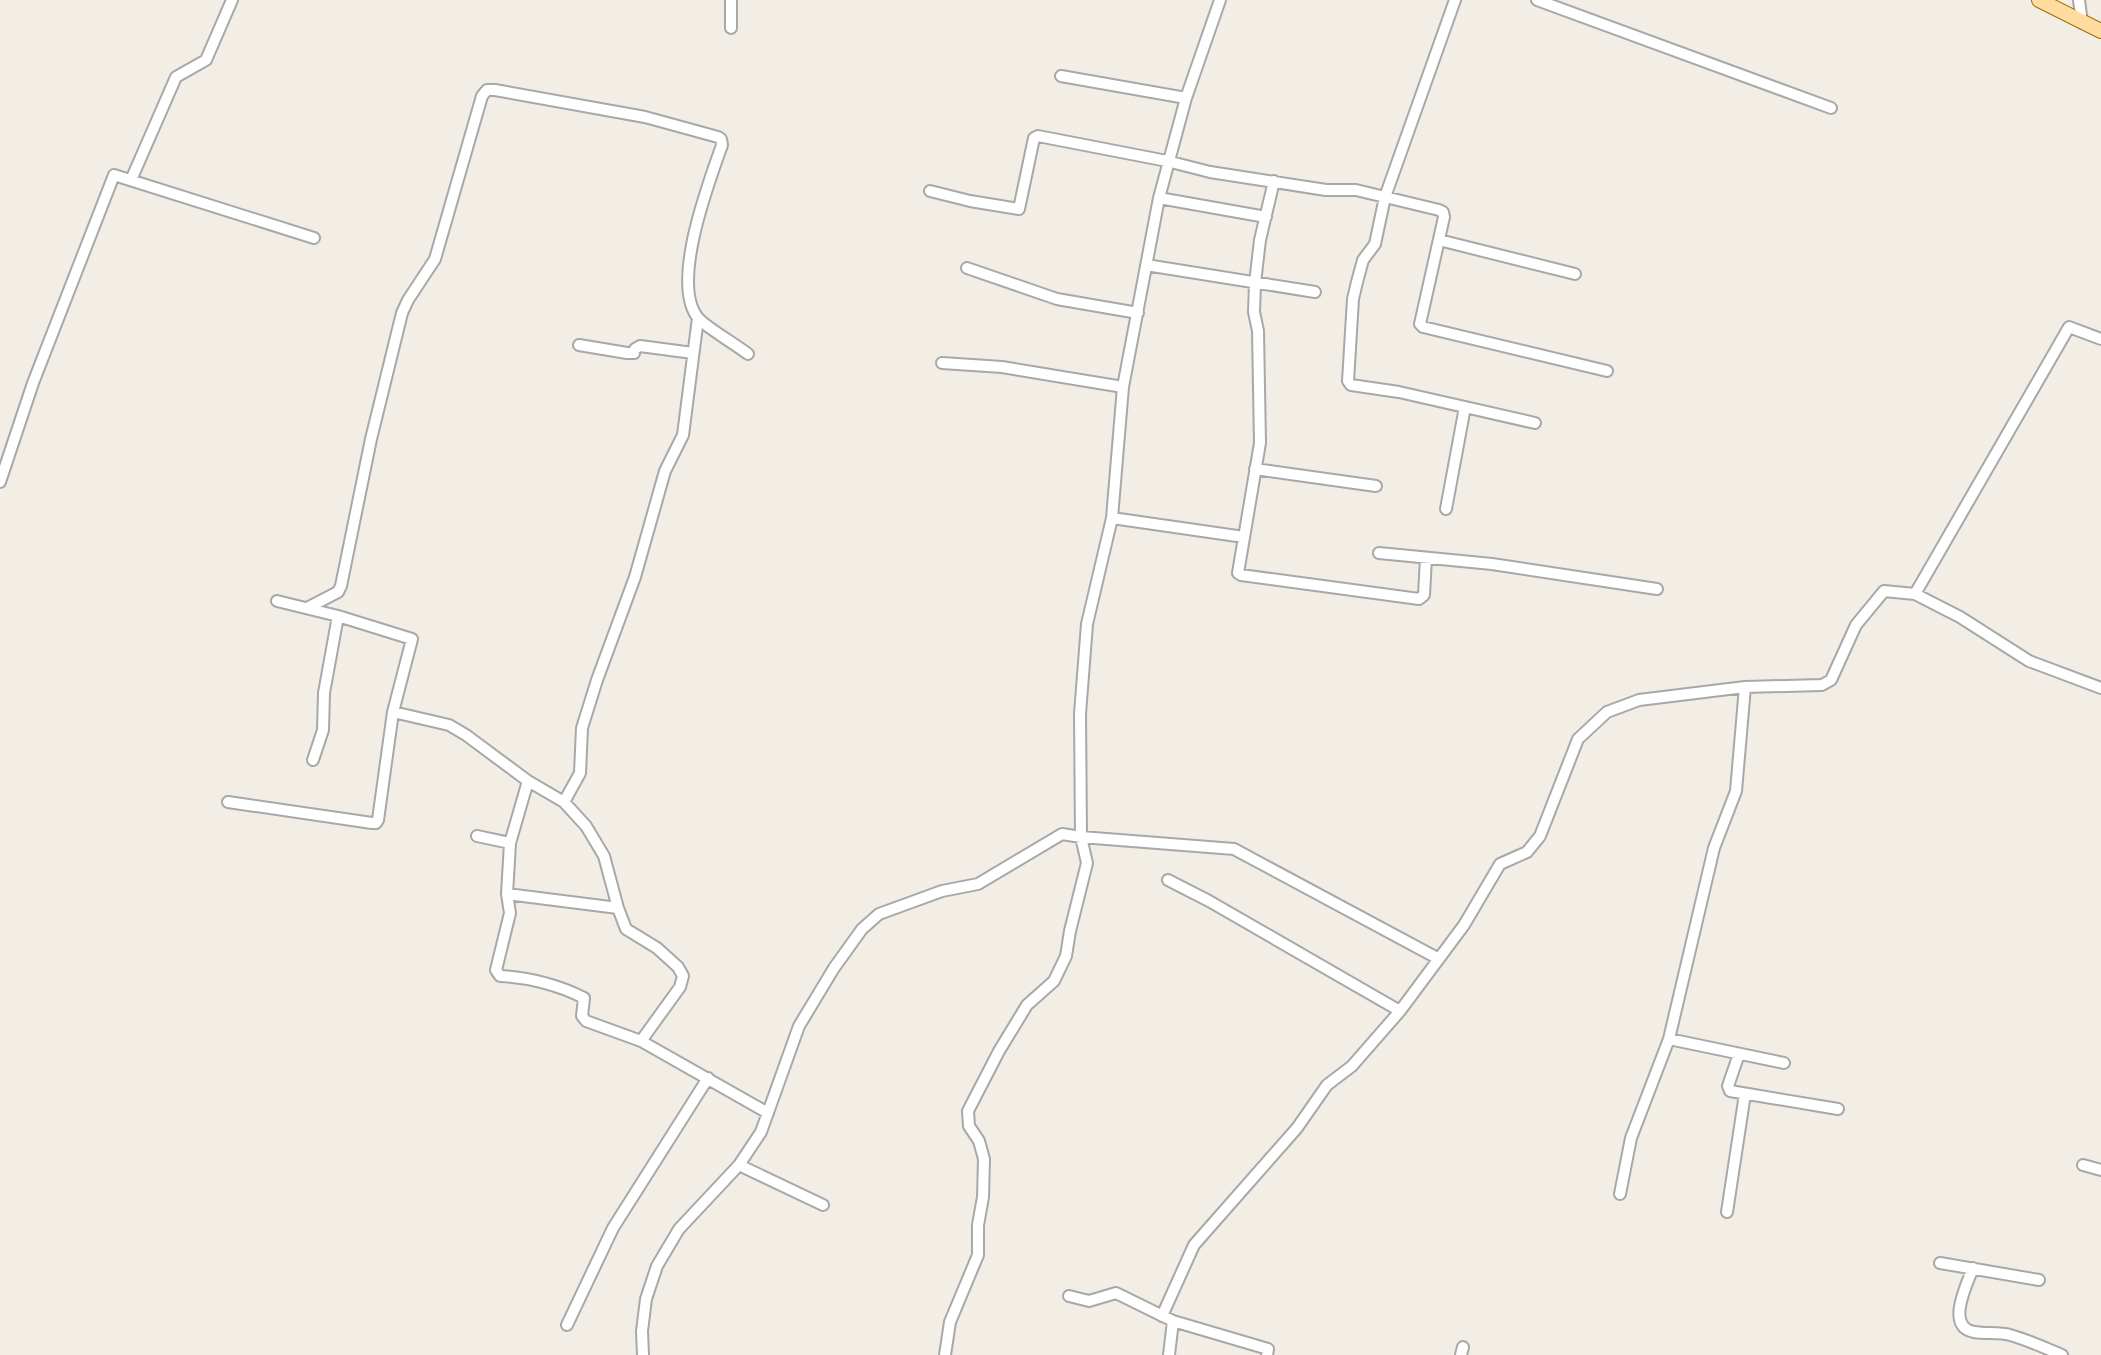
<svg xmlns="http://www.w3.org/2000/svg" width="2101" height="1355" font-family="'Varela Round',sans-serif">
	<rect width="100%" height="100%" fill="#f2eee6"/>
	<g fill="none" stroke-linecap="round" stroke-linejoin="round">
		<g stroke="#a8a8a8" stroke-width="14">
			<path id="minor" d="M731,0V28
				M1455,0L1385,197L1375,244L1363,260L1357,282L1353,299L1348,381L1351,385L1399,392L1535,423
				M1537,0L1831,108
				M2079,0L2082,23
				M1061,76L1186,98
				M131,180L176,77L206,60L232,0
				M1274,181L1260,240L1255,283L1254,312L1258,331L1260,443L1238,573L1241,575L1419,599L1424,595L1426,558
				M930,191L970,201L1019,209L1034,138L1038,136L1167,161L1210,172L1326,190H1356L1439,210L1443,212L1444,217L1420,324L1423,327L1607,371
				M1159,198L1266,217
				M1439,240L1575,274
				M1146,265L1315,292
				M967,268L1057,299L1138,313
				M579,345L627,353H634L635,349L640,346L693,353
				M942,363L1002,367L1123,387
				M1255,469L1376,486
				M0,482L33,383L114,175L314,238
				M1446,509L1465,407
				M1112,518L1244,537
				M1379,553L1492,564L1657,589
				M1915,594L2069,327L2101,339
				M307,608L338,592L341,586L371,439L402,313L408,300L435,259L482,96L487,90H495L645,117L718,137L721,139L722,145C709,182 669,286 699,319C709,329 735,344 748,354
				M393,712L449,725L466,735L528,781L564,802L586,826L604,856L618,908L626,929L657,948L678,967L683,976L680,987L641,1041
				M313,760L323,730L324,693L338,616
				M228,802L372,823H376L378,820L393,712L412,639L338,616L277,601
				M564,802L580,773L582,728L597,680L635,577L665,471L683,435L698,318
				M477,836L510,843L507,894L510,913L496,970L500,976C527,977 559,985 584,998L582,1016L586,1021L641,1041L768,1113
				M510,843L528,781
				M1168,880L1209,901L1400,1011
				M507,894L618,908
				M1669,1039L1784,1063
				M1739,1054L1728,1086L1730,1091L1838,1109
				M739,1165L823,1205
				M2083,1165L2101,1170
				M1620,1194L1631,1138L1669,1039L1714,848L1736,791L1745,687
				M1727,1212L1745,1094
				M1940,1263L2039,1280
				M1973,1268C1967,1284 1945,1327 1974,1332C1986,1334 1999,1332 2010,1335C2028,1340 2045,1348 2062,1355
				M1069,1296L1089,1301L1116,1293L1173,1321L1268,1349L1267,1355
				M1162,1316L1194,1245L1297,1128L1327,1085L1352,1066L1400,1011L1464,925L1500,864L1527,852L1540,836L1578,739L1607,712L1639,700L1745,687L1822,685L1831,680L1856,625L1884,591L1915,594L1960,617L2029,661L2101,688
				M567,1325L613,1228L708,1078
				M643,1355L642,1331L646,1299L657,1266L679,1229L739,1165L761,1132L799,1026L834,968L862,929L879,914L942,891L978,884L1062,834L1081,837L1234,849L1439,959
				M945,1355L950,1322L978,1255V1225L983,1197L984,1159L979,1141L969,1126L968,1111L999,1051L1027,1005L1054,981L1066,956L1070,931L1087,863L1081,837L1080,714L1087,624L1112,518L1123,387L1159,198L1186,98L1220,0
				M1169,1355L1173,1321
				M1461,1355L1463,1347"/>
		</g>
		<g stroke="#9d7200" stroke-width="16">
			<path id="major" d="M2039,0L2101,31"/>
		</g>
		<use href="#minor" stroke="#fff" stroke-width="10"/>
		<use href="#major" stroke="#ffdb9e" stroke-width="14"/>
	</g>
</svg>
